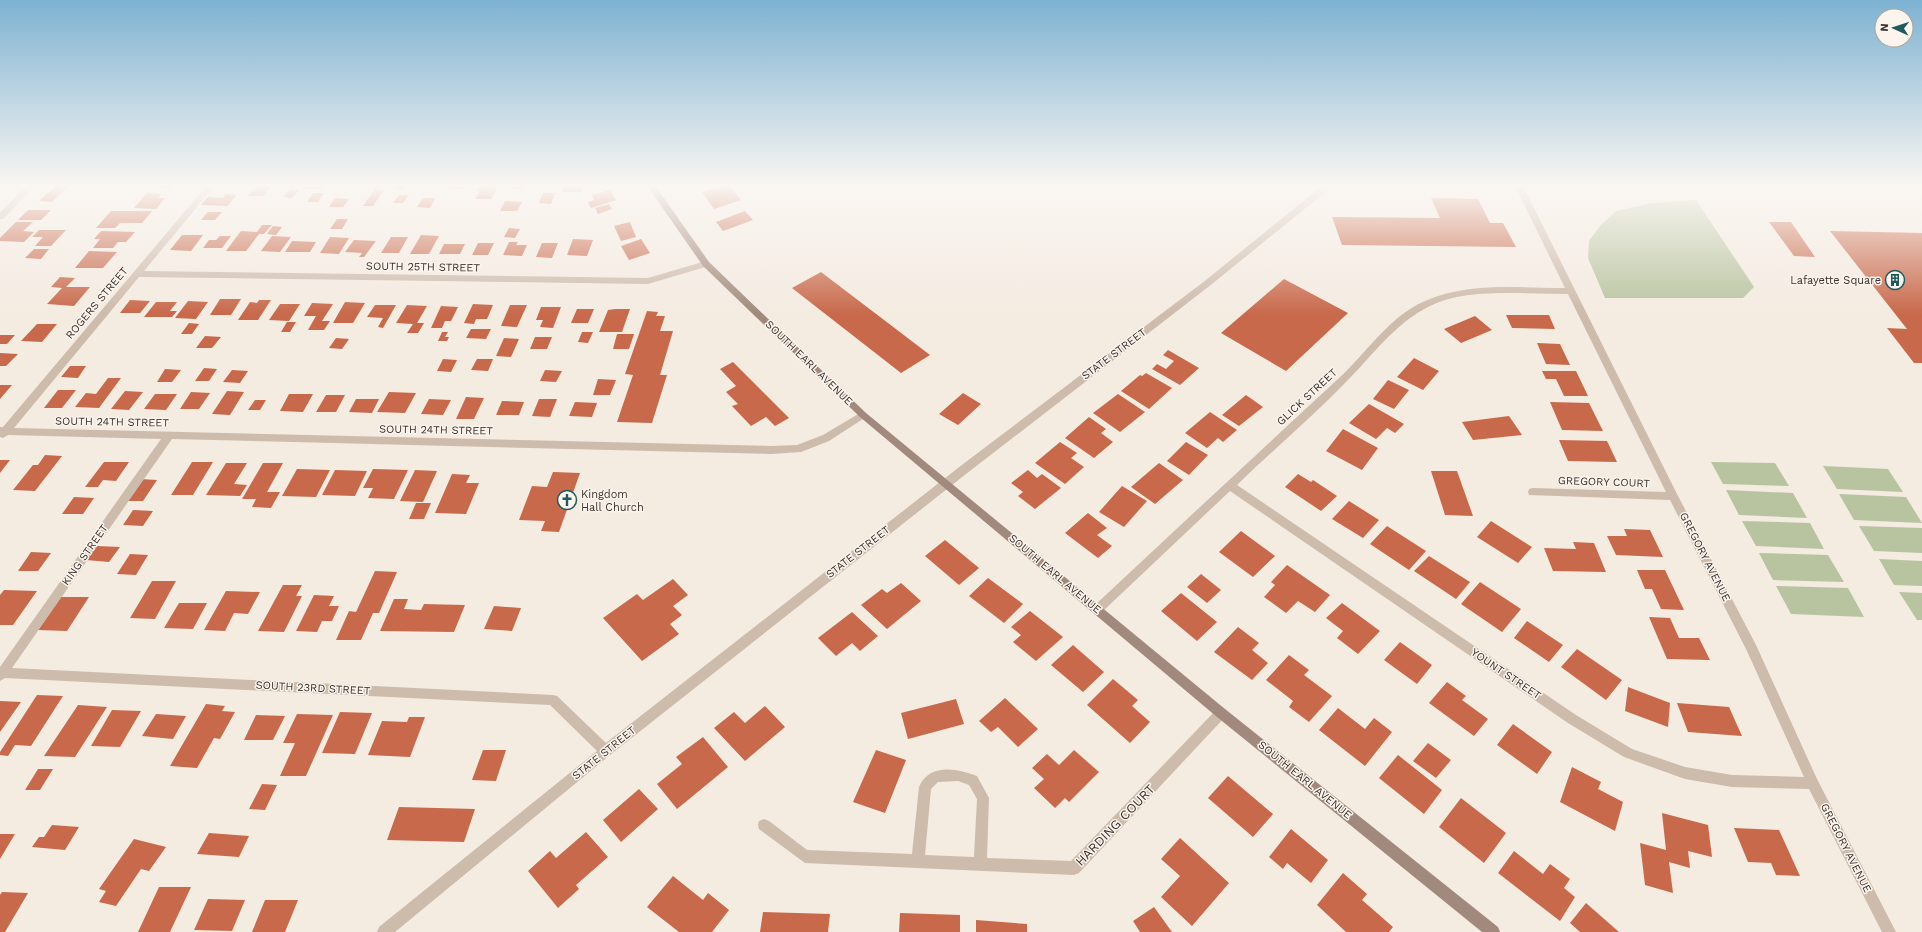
<svg xmlns="http://www.w3.org/2000/svg" width="1922" height="932" font-family="'Work Sans',sans-serif">
	<rect width="100%" height="100%" fill="#f4ebe1"/>
	<path fill="#b8c4a0" d="M1696,200L1754,287L1743,298H1605L1588,258L1589,241L1600,226L1616,211L1651,203Z
		M1711,462L1775,463L1789,486L1723,484Z
		M1823,466L1888,469L1903,492L1837,489Z
		M1726,490L1793,493L1807,518L1739,515Z
		M1839,494L1906,497L1922,523L1854,520Z
		M1742,521L1810,523L1824,549L1756,546Z
		M1859,526L1922,528V553L1874,551Z
		M1759,553L1828,555L1844,582L1773,580Z
		M1879,559L1922,561V586L1894,585Z
		M1776,586L1848,588L1864,617L1791,614Z
		M1899,592L1922,593V620H1917Z"/>
	<path fill="#c8694b" d="M58,184H70L52,202L39,201Z
		M157,184H176L172,188H154Z
		M257,184H273L263,196H248Z
		M287,184H297L294,188H284Z
		M307,184H325L321,189H304Z
		M373,184H383L380,188L370,187Z
		M392,184H411L410,186L405,185L403,190L393,189L395,185H391Z
		M448,184H467L465,189L445,188Z
		M480,184H499L491,199H475L480,191H476Z
		M504,184H525L521,189H510L512,186L503,185Z
		M565,184H585L581,192H562Z
		M728,184L741,200L714,209L702,192Z
		M290,189L299,190L292,198L283,197Z
		M375,189L384,190L373,206H363Z
		M610,190L616,200L591,208L588,202L594,200L592,195Z
		M147,193L162,194L158,198H165L156,209L134,208Z
		M313,193H324L318,202H307Z
		M543,193H555L551,204L539,203Z
		M226,194L237,195L227,206L201,205L208,197L223,198Z
		M399,195H409L403,203H393Z
		M335,198L349,199L343,207H329Z
		M423,198H435L430,208L417,207Z
		M1431,198L1478,199L1490,223H1503L1516,247L1342,245L1332,217L1440,218Z
		M505,201L522,202L517,211H500Z
		M609,204L612,209L598,214L595,208Z
		M28,210H51L41,220H18Z
		M111,211H152L142,223H120L115,228H96Z
		M745,211L753,220L723,231L716,222Z
		M208,212H222L215,220H201Z
		M337,219H348L342,229H330Z
		M16,222H33L23,231L34,232L24,242L0,241V238Z
		M630,222L636,237L621,241L614,226Z
		M1769,222H1791L1815,257L1794,256Z
		M262,225H272L264,234H259L246,251H226L241,231L257,232Z
		M273,226L282,227L276,235L267,234Z
		M509,228L520,229L515,238L504,237Z
		M39,230H66L51,246H35L43,237H32Z
		M101,231L135,232L126,242H118L113,248H93L100,239H94Z
		M1830,231L1922,233V363H1914L1887,328L1907,329Z
		M182,235H203L191,251L170,250Z
		M421,235L439,236L429,254H410Z
		M220,236H231L222,248H203L209,240H216Z
		M272,236L291,237L280,252L261,251Z
		M330,237L349,238L339,254L320,253Z
		M391,237H408L399,253H381Z
		M573,239L593,240L587,256L567,255Z
		M641,239L650,253L629,260L621,246Z
		M354,240L376,241L364,257H359L362,253L345,252Z
		M292,241L316,242L310,252H285Z
		M509,242H518L516,245H527L522,256L503,255Z
		M478,243H494L488,255H472Z
		M542,243H558L552,258L536,257Z
		M444,244H465L460,254H439Z
		M34,249H49L41,259L25,258Z
		M89,251L117,252L103,268H75Z
		M821,272L930,355L901,373L792,288Z
		M60,277L75,278L66,287H90L74,306L47,304L62,288L51,287Z
		M1284,279L1348,313L1286,371L1221,333Z
		M220,299H241L231,315H210Z
		M130,300L150,301L140,313H120Z
		M259,300H271L258,320H238L250,302L257,303Z
		M188,301L208,302L196,319L175,318Z
		M156,302H177L170,311H177L172,317H144Z
		M345,302L365,303L353,323H333Z
		M312,303L333,304L322,321H330L324,330H308L316,316H304Z
		M280,304H300L289,321L269,320Z
		M473,304L493,305L487,319H476L474,324L464,323Z
		M375,305H396L383,328L378,327L383,318L367,317Z
		M407,305L427,306L417,323H424L418,333H407L413,324L396,323Z
		M510,305H527L517,327L501,326Z
		M441,306L458,307L451,321H445L442,328H431Z
		M541,307H561L553,328L540,327L543,320H536Z
		M577,309H594L588,323H571Z
		M615,309H630L622,332H599L608,310Z
		M647,311L658,312L656,316H665L660,331H673L660,375H667L652,423L617,422L633,375L625,374Z
		M1506,315H1549L1555,329L1512,328Z
		M1475,316L1492,330L1461,343L1444,329Z
		M287,322H296L290,332H281Z
		M189,323L199,324L192,334H181Z
		M37,324H57L42,342L21,341Z
		M471,329H491L486,339L466,338Z
		M442,332H448L445,337H449L447,341H438Z
		M582,332H593L588,343L578,342Z
		M617,334H634L629,349H613Z
		M0,335H15L7,344H0Z
		M205,336L221,337L212,348H196Z
		M535,337H552L547,349H530Z
		M336,338L349,339L342,349L329,348Z
		M504,338L519,339L511,357L496,356Z
		M1537,343L1560,344L1570,365L1546,364Z
		M1168,350L1199,368L1180,385L1152,369L1157,364L1166,369L1174,361L1163,355Z
		M0,353L18,354L6,366H0Z
		M1414,358L1439,371L1423,390L1397,377Z
		M443,359L457,360L451,372L437,371Z
		M477,359H493L488,371L471,370Z
		M733,362L789,418L775,426L766,417L751,426L732,406L738,404L726,392L736,386L720,369Z
		M70,366H86L78,378L61,377Z
		M204,368L217,369L209,381H195Z
		M165,369L181,370L172,382H157Z
		M232,370L248,371L240,383L223,382Z
		M545,370L562,371L556,382L540,381Z
		M1542,371H1576L1588,396H1564L1556,379H1546Z
		M1146,373L1172,388L1149,409L1121,391L1140,375L1142,376Z
		M108,378H121L99,408L75,407L86,393L96,394Z
		M598,379L616,380L610,395H593Z
		M1388,380L1409,390L1394,409L1373,399Z
		M0,385H12L0,399Z
		M58,390H76L62,408H44Z
		M125,391L143,392L129,410L111,409Z
		M227,391L244,392L230,415L212,414Z
		M191,392L210,393L199,409H180Z
		M389,392L416,393L405,413L377,412Z
		M963,393L981,404L958,425L939,414Z
		M155,394H177L166,410L144,409Z
		M289,394H313L303,412L280,411Z
		M1118,394L1145,412L1120,432L1093,413Z
		M326,395H345L336,412H316Z
		M1246,395L1263,407L1239,426L1222,415Z
		M466,397L484,398L474,419H456Z
		M356,399H379L372,413L349,412Z
		M429,399L451,400L443,415L421,414Z
		M539,399H557L550,417L532,416Z
		M255,400H266L260,410H248Z
		M502,401L524,402L519,415H496Z
		M575,402L597,403L592,417L569,416Z
		M1550,402L1589,403L1603,431L1562,430Z
		M1369,404L1404,424L1395,433L1387,428L1376,439L1349,423Z
		M1210,412L1237,430L1223,442L1218,438L1207,448L1185,433Z
		M1509,416L1522,435L1473,440L1462,422Z
		M1089,417L1106,429L1101,433L1113,442L1094,458L1065,438Z
		M1343,429L1378,448L1362,470L1326,451Z
		M1559,440L1607,441L1617,462L1568,461Z
		M1060,442L1077,453L1071,458L1084,467L1065,484L1035,463Z
		M1186,442L1208,455L1189,475L1167,461Z
		M45,455L62,456L35,491L13,490L33,465H38Z
		M0,460H10L0,473Z
		M104,462H129L116,481L103,480L98,487H85Z
		M192,462H213L193,495H171Z
		M226,463H247L234,484L247,485L240,496L206,495Z
		M263,463H283L267,492H280L271,508L252,507L256,499H242Z
		M1159,463L1183,480L1155,504L1131,487Z
		M297,469L330,470L316,497L282,496Z
		M373,469L408,470L394,499L368,498L373,488H363Z
		M335,470L367,471L355,496L322,495Z
		M415,470L437,471L423,502L400,501Z
		M1028,470L1037,478L1042,474L1061,488L1035,509L1018,496L1023,492L1011,483Z
		M1431,471H1457L1473,516L1445,515Z
		M553,472L580,473L559,532L541,531L545,521L519,520L532,486L547,487Z
		M452,474L470,475L466,483H479L466,514L435,513Z
		M1298,474L1311,482L1313,480L1337,496L1321,511L1285,487Z
		M140,479L157,480L143,501H126Z
		M1122,486L1147,501L1124,527L1099,512Z
		M74,497L94,498L83,514H62Z
		M1349,501L1379,520L1363,538L1332,519Z
		M416,503H431L424,519H409Z
		M133,510L153,511L143,526L123,525Z
		M1088,513L1107,528L1097,535L1112,546L1098,558L1065,533Z
		M1491,521L1532,547L1518,563L1477,537Z
		M1387,526L1426,551L1409,570L1370,544Z
		M1624,529L1650,530L1663,557L1616,555L1607,536H1627Z
		M1241,531L1275,556L1253,577L1219,552Z
		M945,540L979,568L959,585L925,556Z
		M1573,542L1594,543L1606,572L1553,571L1544,548L1576,549Z
		M97,546L120,547L109,562L86,560Z
		M31,552L51,553L38,571H18Z
		M130,554L148,555L136,575L117,574Z
		M1429,556L1470,582L1456,599L1414,571Z
		M1287,565L1330,595L1315,612L1298,601L1286,613L1264,597L1275,585L1271,582Z
		M1637,570H1665L1684,610L1661,609L1652,589H1645Z
		M375,571L397,572L379,613H373L361,640H336L349,611L356,612Z
		M1201,574L1221,590L1207,603L1187,587Z
		M988,578L1023,604L1004,623L969,596Z
		M673,579L688,595L673,606L682,615L670,624L679,634L642,661L603,618L637,594L643,600Z
		M152,581H176L155,619L130,618Z
		M1480,582L1521,609L1502,632L1461,604Z
		M901,583L921,601L887,629L861,605L882,589L887,593Z
		M283,585H302L296,596H302L284,632L258,631Z
		M4,590L37,591L13,625H0V595Z
		M226,591L260,592L248,614L234,613L225,631L204,630Z
		M1181,593L1217,622L1197,641L1161,611Z
		M314,595L334,596L329,606H339L332,621H322L317,632L296,631Z
		M61,597H89L67,631L38,630Z
		M394,599H408L404,609L421,610L424,604L465,605L454,632L380,631Z
		M179,603H207L193,629L164,628Z
		M1342,603L1380,631L1358,654L1337,638L1343,631L1326,618Z
		M494,606L521,608L512,631L484,629Z
		M1030,611L1063,637L1036,661L1013,642L1021,635L1011,627Z
		M852,612L878,636L860,651L852,643L836,656L818,638Z
		M1649,617L1670,618L1679,638H1699L1710,660L1667,659Z
		M1527,621L1563,645L1549,662L1514,638Z
		M1238,627L1259,643L1252,650L1268,663L1252,680L1214,652Z
		M1400,642L1432,665L1417,684L1384,660Z
		M1073,645L1104,672L1083,692L1051,665Z
		M1577,649L1622,680L1606,700L1561,667Z
		M1289,655L1309,670L1304,675L1332,696L1309,722L1289,707L1293,701L1266,680Z
		M1113,679L1138,700L1132,706L1150,722L1130,743L1087,705Z
		M1447,682L1466,696L1462,700L1488,719L1474,736L1429,703Z
		M1628,687L1670,703L1668,727L1625,711Z
		M37,695L63,696L31,746L15,745L8,756L0,755V752Z
		M1005,698L1038,729L1018,747L998,727L991,732L979,721Z
		M956,699L964,724L908,739L901,713Z
		M0,701L21,702L0,732Z
		M1677,703L1729,707L1742,736L1688,732Z
		M206,704L225,706L222,711L235,712L220,739L214,738L197,768L170,766Z
		M78,705L107,707L75,757L44,756Z
		M765,706L785,727L745,761L714,728L734,712L745,723Z
		M1338,708L1365,729L1374,718L1392,732L1365,766L1319,730Z
		M112,710L141,711L120,747L91,746Z
		M340,712L372,713L355,754L322,753Z
		M156,714L186,716L173,739L142,736Z
		M297,714L333,715L306,776H280L295,743H283Z
		M256,715L285,716L273,740H244Z
		M409,717H425L410,757L368,755L382,721L407,722Z
		M1513,724L1552,752L1537,774L1497,745Z
		M703,737L728,767L677,809L657,784L682,764L676,757Z
		M1428,743L1451,760L1436,778L1413,761Z
		M483,750H506L496,781L472,780Z
		M876,750L906,760L885,813L853,802Z
		M1074,750L1099,772L1069,802L1065,798L1055,808L1034,788L1044,779L1032,768L1047,754L1059,765Z
		M1398,755L1442,790L1424,814L1379,778Z
		M1572,767L1601,782L1598,789L1623,802L1615,831L1560,802Z
		M38,769H53L40,790H25Z
		M1228,776L1273,814L1253,837L1208,798Z
		M262,784L277,785L265,810L249,809Z
		M639,789L658,809L621,842L603,820Z
		M1461,798L1506,833L1484,863L1439,827Z
		M399,807L475,809L464,842L387,840Z
		M1662,813L1708,825L1712,857L1688,851L1690,868L1669,862L1673,893L1645,885L1640,843L1666,850Z
		M52,825L79,827L65,850L32,847L39,837H44Z
		M1734,828L1779,830L1800,876L1776,875L1771,863L1748,862Z
		M1291,829L1328,860L1311,883L1287,863L1283,869L1269,857Z
		M586,832L608,857L576,885L579,889L558,908L528,871L550,851L556,858Z
		M209,833L249,836L239,857L197,854Z
		M0,834H15L0,859Z
		M1180,838L1229,883L1192,926L1161,897L1180,876L1161,859Z
		M134,839L166,847L149,871L141,869L116,906L99,902L106,891L99,889Z
		M1514,851L1543,874L1550,864L1570,879L1564,888L1575,897L1560,921L1498,873Z
		M1343,873L1367,894L1362,900L1393,927L1389,932H1346L1317,905Z
		M673,876L703,900L708,893L729,910L712,932H679L647,907Z
		M159,887H191L170,932H138Z
		M2,892L28,893L5,932H0V895Z
		M208,899L245,900L232,931L194,930Z
		M265,900H298L285,932H252Z
		M1586,903L1619,932H1580L1570,923Z
		M1154,907L1172,932H1140L1133,921Z
		M763,912L830,914L828,932H760Z
		M900,913L960,915V932H899Z
		M976,920L1027,924V932H976Z"/>
	<g fill="none" stroke-linecap="round" stroke-linejoin="round">
		<path fill="#cdbbac" fill-rule="evenodd" d="M29,184H37L3,219H0V212Z
			M208,184H216L144,271L648,278L706,261L710,264L709,266L648,284L139,277L14,428L771,446L797,445L823,435L860,413H866L868,415L866,417L829,441L801,452L771,454L172,439L12,668L553,695L557,696L606,743L958,468L1206,280L1317,190L1328,184H1344L1343,186L1333,187L1323,194L1212,284L966,474L610,755L395,932H377L379,927L597,751L550,705L5,678L0,681V667L161,439L8,435L3,438L0,437V427H3Z
			M1514,184H1522L1678,496L1756,645L1817,779L1896,932H1882L1809,789L1732,787L1685,779L1624,757L1568,723L1230,491L1102,612L1098,614L1094,612L1092,609L1094,606C1175,530 1256,455 1338,379C1366,354 1389,316 1425,301C1468,282 1519,288 1565,288ZM1516,293L1568,294L1666,492L1533,488L1529,489L1528,492L1529,495L1670,500L1747,651L1804,777L1732,775L1685,767L1632,749L1576,715L1237,485C1273,450 1312,417 1347,381C1373,355 1396,322 1430,306C1456,293 1488,293 1516,293Z
			M1221,708L1225,709L1227,713L1225,717L1079,873L1074,875L805,863L759,829L758,825L759,821L764,819L769,821L807,850L912,854L919,787C929,763 957,768 977,776L989,798L987,858L1071,861L1217,709ZM958,781L969,785L977,799L974,857L925,855L931,789L938,782Z"/>
		<path fill="#a18a7d" fill-rule="evenodd" d="M646,184H654L709,262L866,413L1225,709L1498,927L1500,932H1482L1217,717L860,417L703,266Z"/>
	</g>
	<linearGradient id="sky" x2="0" y2="1"><stop stop-color="#7eb2d2"/><stop offset="0.59" stop-color="#faf6f2"/><stop offset="1" stop-color="#faf6f2" stop-opacity="0"/></linearGradient>
	<rect width="1922" height="314" fill="url(#sky)"/>
	<defs>
		<g id="building-ring" transform="scale(1)"><circle r="9.5" fill="#fbf5ee" stroke="#1f5a5e" stroke-width="1.5"/><path d="M-4-6H4V6H1V3H-1V6H-4ZM-2.5-4.3h1.7v1.8h-1.7ZM.8-4.3h1.7v1.8H.8ZM-2.5-1h1.7V.8h-1.7ZM.8-1h1.7V.8H.8Z" fill="#1f5a5e"/></g>
		<g id="church-ring" transform="scale(1)"><circle r="9.5" fill="#fbf5ee" stroke="#1f5a5e" stroke-width="1.5"/><path d="M-1.2-6h2.4v3.5h3.3v2.4h-3.3V6h-2.4V-.1h-3.3v-2.4h3.3Z" fill="#1f5a5e"/></g>
	</defs>
	<g fill-rule="evenodd">
		<use href="#building-ring" x="1895" y="280"/>
		<use href="#church-ring" x="567" y="500"/>
	</g>
	<g text-anchor="middle" dominant-baseline="central" stroke-width="3" stroke-linejoin="round" paint-order="stroke">
		<g font-size="11" fill="#3b302b" stroke="#fbf5ee">
			<text transform="translate(423 267) rotate(1)">SOUTH 25TH STREET</text>
			<text transform="translate(97 303) rotate(-50)">ROGERS STREET</text>
			<text transform="translate(1114 354) rotate(-37)">STATE STREET</text>
			<text transform="translate(809 363) rotate(44)">SOUTH EARL AVENUE</text>
			<text transform="translate(1307 397) rotate(-43)">GLICK STREET</text>
			<text transform="translate(112 422) rotate(1)">SOUTH 24TH STREET</text>
			<text transform="translate(436 430) rotate(1)">SOUTH 24TH STREET</text>
			<text transform="translate(1604 482) rotate(2)">GREGORY COURT</text>
			<text transform="translate(858 552) rotate(-38)">STATE STREET</text>
			<text transform="translate(85 555) rotate(-55)">KING STREET</text>
			<text transform="translate(1705 557) rotate(63)">GREGORY AVENUE</text>
			<text transform="translate(1055 574) rotate(40)">SOUTH EARL AVENUE</text>
			<text transform="translate(1506 674) rotate(34)">YOUNT STREET</text>
			<text transform="translate(313 688) rotate(3)">SOUTH 23RD STREET</text>
			<text transform="translate(604 753) rotate(-39)">STATE STREET</text>
			<text transform="translate(1305 780) rotate(39)">SOUTH EARL AVENUE</text>
			<text transform="translate(1846 848) rotate(63)">GREGORY AVENUE</text>
		</g>
		<g font-size="11" fill="#3b302b" stroke="#fbf5ee" text-anchor="end">
			<text x="1881" y="280">Lafayette Square</text>
			<text x="581" y="494" text-anchor="start">Kingdom<tspan x="581" dy="13">Hall Church</tspan></text>
		</g>
		<g font-size="13" fill="#3b302b" stroke="#fbf5ee">
			<text transform="translate(1115 825) rotate(-46)">HARDING COURT</text>
		</g>
	</g>
	<g transform="translate(1894 28) rotate(273)"><circle r="19" fill="#fbf5ee" stroke="#aea6a0"/>
	<path d="M0-3L7 15L0 10L-7 15Z" fill="#1f5a5e"/>
	<text y="-6" font-size="11" font-weight="bold" text-anchor="middle" fill="#3b302b">N</text>
	</g>
</svg>
